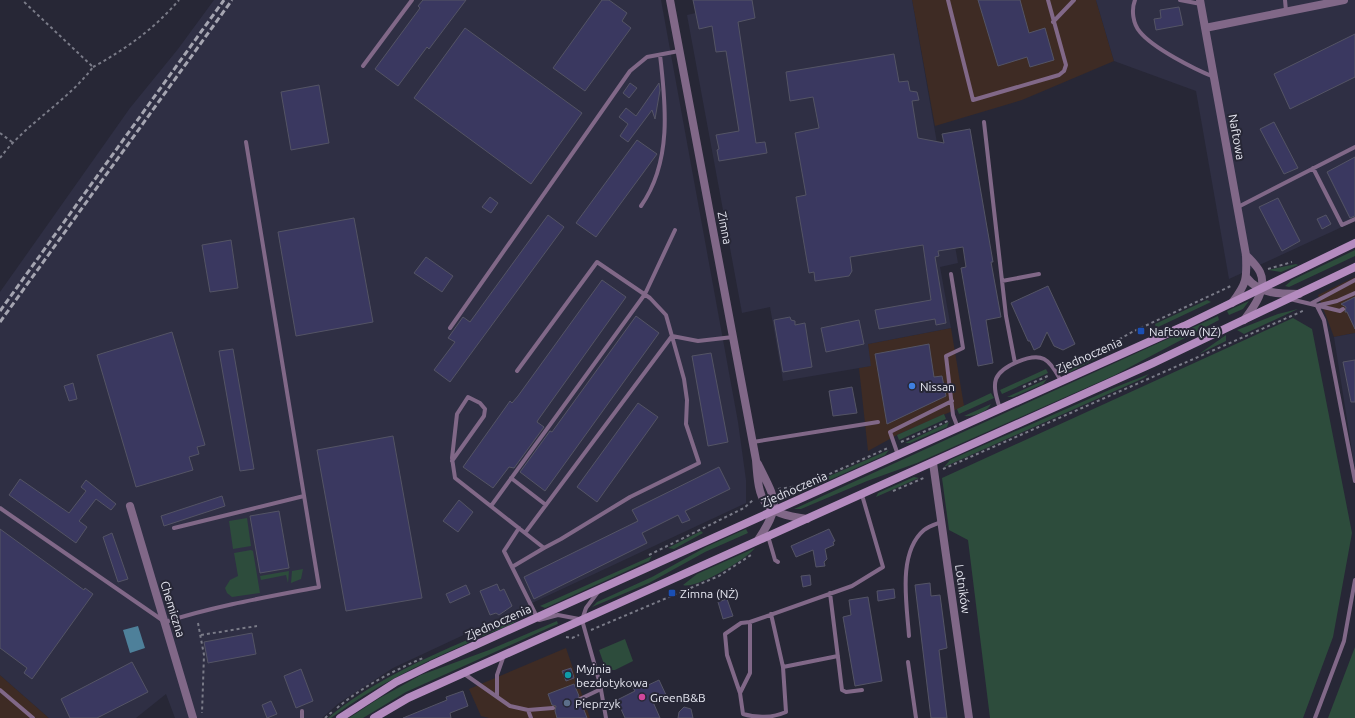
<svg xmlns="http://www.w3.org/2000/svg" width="1355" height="718" font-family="Ubuntu,sans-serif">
	<rect width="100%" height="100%" fill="#272736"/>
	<path fill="#3e2b24" d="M912,0H1096L1114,61L1022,100L935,126Z
		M1355,277V333L1334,337L1318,295Z
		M951,328L964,406L897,435L868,451L859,368L870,366L868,344Z
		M566,648L590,718H489L481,716L469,689Z
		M0,675L49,718H0Z"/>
	<path fill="#2f2f44" d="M214,0H661L738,422L746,480V503L393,668L339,703L322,718H175L166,694L136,718H49L0,675V292L130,108L178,49Z
		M752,0H912L958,263L940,267L951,328L868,344L871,366L783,381L770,307L742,313L687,15Z
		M1096,0H1355V221L1229,279L1196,91L1114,61Z
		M1355,333V470L1334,337Z"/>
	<path fill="#2d4c3c" d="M1355,250V256L1289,287L1285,286L1292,280Z
		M1296,264L1298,265L1281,272L1268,270Z
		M1207,300L1211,302L1156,328L1155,324Z
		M1249,301L1243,309L1229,315L1227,311Z
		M1298,309L1244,334L1237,330L1278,314Z
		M1218,316L1219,320L1115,375L917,463L867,481L801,509H794Z
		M1293,318L1312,329L1352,533L1333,637L1303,718H990L968,540L949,530L942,478Z
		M1226,335V341L1199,354Z
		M1095,357L1097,358L1070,372L1065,370Z
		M1046,369L1048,373L1002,394L1000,390Z
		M1149,374L1144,378L944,467L950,460L968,452L1116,387Z
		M1047,379L1043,384L1013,397H1007Z
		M991,393L994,398L959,414L957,409Z
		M991,404C988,412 972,417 964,416Z
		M944,414L946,419L899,440L897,435Z
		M949,422L947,427L910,443H905Z
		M889,450L885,455L807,490L793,493L782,490L809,485Z
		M914,477L919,478L876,497L878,493Z
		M247,518L251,546L233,549L229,521Z
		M746,529L748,533L705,552L649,583L592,607L597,602L652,577L706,547Z
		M701,531L703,533L674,549L668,548Z
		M755,548C747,559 695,590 683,585L697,574Z
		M251,550L253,551L260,593L232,597L227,593L225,588L230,580L238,576L234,553Z
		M652,556L649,561L644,563L545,608L540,606Z
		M303,569L301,579L291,583L292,571Z
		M289,571L288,583L286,575L261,580L260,576Z
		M524,614C517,625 495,630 483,636L480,634Z
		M557,621L558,624L553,626L406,692L363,718H349L378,699L421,675L489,650Z
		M469,639L468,643C420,664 374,686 331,718H328C370,683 419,661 469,639Z
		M625,639L633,661L615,670H606L599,650Z
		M1355,647V718H1328Z"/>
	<path fill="#4e809a" d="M138,626L145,648L130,653L123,630Z"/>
	<path fill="#3a3860" stroke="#545465" d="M423,0H466L429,49L427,47L398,86L375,69L420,8L418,6Z
		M602,0H609L627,13L622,21L631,28L585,91L553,68Z
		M693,0H752L755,18L738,22L756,143L765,142L767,153L719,161L717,150L719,149L716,135L739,131L726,51L716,52L712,26L699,29Z
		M978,0H1020L1029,33L1045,28L1054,60L1030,67L1027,57L998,66Z
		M1179,7L1183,25L1156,30L1154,19L1161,18L1160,10Z
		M465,28L582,113L531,184L414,98Z
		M1355,34V77L1290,109L1274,74Z
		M894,54L899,82L908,81L910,91L917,92L919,100L912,101L918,138L944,143L942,134L970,129L993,262H991L1001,317L986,320L993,363L978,366L961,268L966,267L963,247L938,251L939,256L935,257L946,323L936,325L935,319L879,329L875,310L931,300L923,245L850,257L852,271L849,276L815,281L814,272L809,273L796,197L806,195L795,133L819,128L813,97L790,101L786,72Z
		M630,83L637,88L629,98L623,93Z
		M659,83L660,90L655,119L652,110L628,142L620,136L628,124L619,117L626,108L636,116Z
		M319,85L329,143L291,150L281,92Z
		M1274,122L1298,168L1284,174L1260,129Z
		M637,140L657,154L596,237L576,223Z
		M1355,157V216L1350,218L1327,172Z
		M490,197L498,203L491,213L482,207Z
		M1278,198L1300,241L1282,251L1259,207Z
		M548,215L564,227L450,382L434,370L455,342L448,338L463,317L470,322Z
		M1326,215L1331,224L1322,229L1317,219Z
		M354,218L373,322L296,336L278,232Z
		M231,240L238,288L210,292L202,245Z
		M426,257L453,276L442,292L414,273Z
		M602,280L626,297L538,420L537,422L544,427L514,468L509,467L493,488L463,467L510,401L512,403L518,396Z
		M1048,286L1075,344L1063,350L1054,346L1047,332L1040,347L1034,350L1030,341H1028L1011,303Z
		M1355,297V329L1347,312H1345L1346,307L1341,304Z
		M636,316L659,333L545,491L520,472L550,431L552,432Z
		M790,317L791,320L795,321V325L805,323L812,367L783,372L774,320Z
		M859,320L864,344L826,352L821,328Z
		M172,332L205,445L197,447L199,454L189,457L193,470L136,487L97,355Z
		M929,344L934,377L942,376L946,396L887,424L875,354Z
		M233,349L254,469L240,471L219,351Z
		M711,353L728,442L708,446L692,356Z
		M1355,360V402H1351L1343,362Z
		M73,383L77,399L69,401L64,386Z
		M852,387L857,413L833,416L829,391Z
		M638,403L658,417L597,502L577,487Z
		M393,436L422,598L346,611L317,450Z
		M719,467L730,489L685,511L690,520L682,523L678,515L642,533L647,543L534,599L524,577L638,521L632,510Z
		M20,479L69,513L86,491L81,487L86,480L116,504L111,510L96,499L79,521L87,527L76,543L9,495Z
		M222,496L225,506L164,526L161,516Z
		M459,500L473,512L458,532L443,521Z
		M279,511L289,568L260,573L250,516Z
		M0,529L84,590L85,588L93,594L32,679L24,673L27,668L0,648Z
		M829,529L835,541L833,542L834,545L825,549L827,559L824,562L825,566L816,567L813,550L796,557L791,546Z
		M112,533L128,579L118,582L103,537Z
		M810,575L811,585L803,587L801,576Z
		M930,583L931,596L940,595L947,648L939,650L947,718H931L915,585Z
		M497,584L500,591L504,589L512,606L499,615L496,613L490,615L480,591Z
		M466,585L470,594L450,603L446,594Z
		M894,589L895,598L878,601L877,591Z
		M868,597L882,681L855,686L843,617L851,615L849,600Z
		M727,599L733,616L723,619L718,602Z
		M252,633L256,654L208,663L204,642Z
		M132,662L148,692L97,718H70L61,699Z
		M571,668L574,678L566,681L562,671Z
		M301,669L313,701L296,708L284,676Z
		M659,680L666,695L653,702L660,718H625L617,700L635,691L632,686L641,682L644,687Z
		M574,684L579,696L577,700L581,702L587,718H557L555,711L556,706L552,705L548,694Z
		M463,691L468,706L450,713L451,718H403L447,700L446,697Z
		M271,701L277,714L267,718L262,705Z
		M684,707L691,709L693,718H678L679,712Z"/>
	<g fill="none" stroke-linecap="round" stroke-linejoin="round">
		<path stroke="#7a7b88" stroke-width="2" stroke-dasharray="3 3" stroke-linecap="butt" d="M93,67C126,49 154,29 179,0
			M0,133L12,142
			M0,158C26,123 67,102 93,67L22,0
			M1268,269L1292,262
			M1061,370L1090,356L1132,332L1233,285
			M1023,387L1050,375
			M901,442L948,421
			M943,469L1305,310
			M778,489L805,485L888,448
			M893,491L926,477
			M649,555L744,508L754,499
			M198,623L204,655L202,713
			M591,630L719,576L751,555
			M201,635L257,626
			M566,637L572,638L579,635
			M337,708C363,686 393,671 423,658
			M325,718L332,712"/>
		<path stroke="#816888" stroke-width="4" d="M948,0L973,100L1059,75L1064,71L1066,65L1048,0
			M1135,0C1131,10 1133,24 1140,32C1153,48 1194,69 1214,77
			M1180,0L1201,4
			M1285,0L1286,11
			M1053,22L1074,0
			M363,66L412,0
			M984,122L1006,316L1015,363
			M1313,168L1342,225L1355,219
			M641,206C672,162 666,105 660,55
			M1238,207L1355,147
			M951,274L963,348L946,356L953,415L958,428
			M1002,281L1039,274
			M1290,299L1340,311L1343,309
			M1312,303L1355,280
			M1320,305L1337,301L1355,293
			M1317,306L1324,320L1355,481
			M450,328L630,71L647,57L679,51
			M517,371L597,262L650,298L666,315L684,379L687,400L686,424L699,463L630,497L561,539L544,548L525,533
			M1000,409C997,399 993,388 996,379C1001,366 1032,353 1044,359C1052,363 1057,374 1061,381
			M753,442L878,422
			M898,455L890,432L952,401
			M452,461L484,416L485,409L480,403L468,397L457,414L452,458L455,478L525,533L672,336L698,341L733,337
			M511,478L546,505
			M491,506L645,294L675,230
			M0,508L165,622C215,606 267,597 319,587L246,142
			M174,528L304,496
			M519,528L504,551L537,617
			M768,536L775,560L778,562
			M512,567L544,548
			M598,592L586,608L582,620L600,684L606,718
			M830,593L842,690L846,692L862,690
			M771,614L783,667L838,656
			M539,620L558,615L579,619
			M909,636C907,605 897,553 924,530C929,526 936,524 941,522
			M908,662L916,718
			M783,667L786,712C773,718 756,718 743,714L740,693L750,673V622L852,586L883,567L862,495
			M463,673L510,706L528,710L553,708
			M0,690L33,718
			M740,693L727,655L725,634L741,623L750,622
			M497,696V675L504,655
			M580,699L601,689
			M528,710L531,718
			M302,711V718
			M1315,718L1344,641L1355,580"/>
		<path stroke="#816888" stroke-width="8" d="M670,0L756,460C759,503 762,513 807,519
			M1200,0L1246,255C1247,279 1247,283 1232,303
			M1205,28L1344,0
			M1247,278C1259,294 1281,294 1299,294
			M1244,320C1253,308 1268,289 1260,272C1257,266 1251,260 1246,255
			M933,463L969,718
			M758,464C776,501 782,504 758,540
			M130,506L193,718"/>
		<path stroke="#b48bbf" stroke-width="8" d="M340,718L396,682L431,665L1184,326L1355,243
			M374,718L408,698L1153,363L1355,267"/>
		<path stroke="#a5a5b1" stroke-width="3" stroke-dasharray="6 3" stroke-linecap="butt" d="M0,311L224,0
			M0,322L232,0"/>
	</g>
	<g fill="#1a4fb4" stroke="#272736" stroke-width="1.5">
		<rect x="1137" y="327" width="8" height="8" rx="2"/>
		<rect x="668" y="589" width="8" height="8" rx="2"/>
	</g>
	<circle fill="#3f7fe0" stroke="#272736" stroke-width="1.5" cx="912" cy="386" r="4"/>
	<circle fill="#0f9aa8" stroke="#272736" stroke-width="1.5" cx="568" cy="675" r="4"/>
	<circle fill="#d1479c" stroke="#272736" stroke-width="1.5" cx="642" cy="697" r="4"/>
	<circle fill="#5c6f8a" stroke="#272736" stroke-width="1.5" cx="567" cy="703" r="4"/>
	<g text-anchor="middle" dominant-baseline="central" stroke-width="4" stroke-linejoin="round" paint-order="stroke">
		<g font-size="12" fill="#e5e6f0" stroke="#272736">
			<text transform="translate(1237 137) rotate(80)">Naftowa</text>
			<text transform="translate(725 228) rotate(79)">Zimna</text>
			<text transform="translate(1089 355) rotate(-24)">Zjednoczenia</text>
			<text transform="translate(794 489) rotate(-24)">Zjednoczenia</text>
			<text transform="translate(963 589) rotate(82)">Lotników</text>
			<text transform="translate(173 609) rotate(73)">Chemiczna</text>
			<text transform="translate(498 622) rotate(-24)">Zjednoczenia</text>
		</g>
		<g font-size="12" fill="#e5e6f0" stroke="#272736" text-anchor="start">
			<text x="1149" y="331">Naftowa (NŻ)</text>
			<text x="920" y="386">Nissan</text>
			<text x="680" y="593">Zimna (NŻ)</text>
			<text x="576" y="668">Myjnia<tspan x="576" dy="14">bezdotykowa</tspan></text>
			<text x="650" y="697">GreenB&amp;B</text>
			<text x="575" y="703">Pieprzyk</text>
		</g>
	</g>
</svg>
